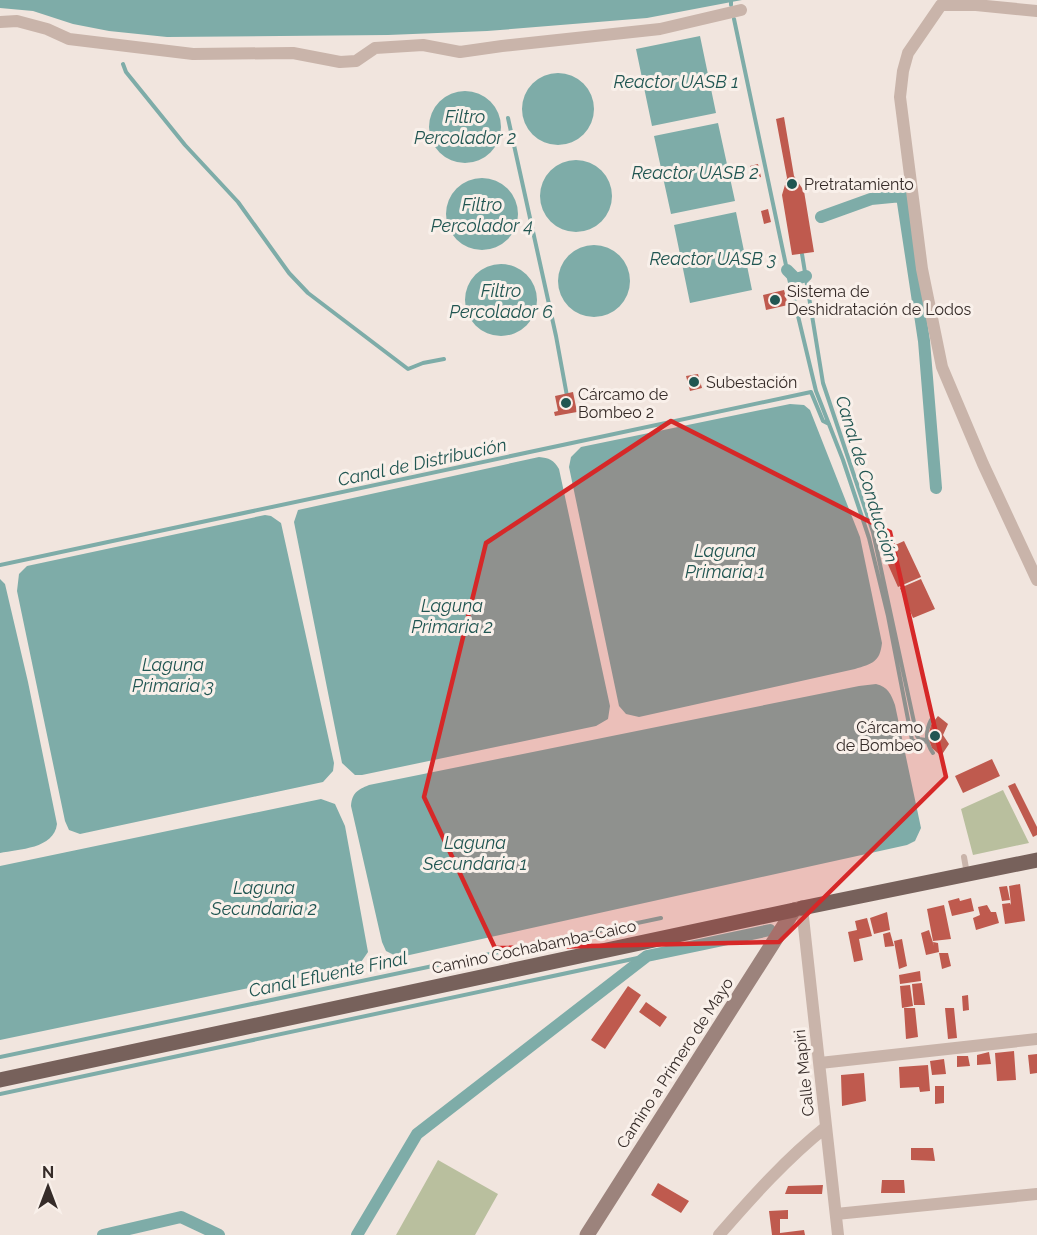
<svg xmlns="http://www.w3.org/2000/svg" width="1037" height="1235" font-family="Raleway,sans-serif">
	<rect width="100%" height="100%" fill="#f1e5de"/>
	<path fill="#b9bf9e" d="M1003,790L1029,843L973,855L961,809Z
		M438,1160L498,1194L475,1235H396Z"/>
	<path fill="#7eaca8" d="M0,0H742L647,18L487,31L388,35L167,37L109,31L73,24L33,11L0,8Z
		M700,36L716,113L652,126L636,49Z
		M522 109a36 36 0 1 1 72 0a36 36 0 1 1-72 0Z
		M429 127a36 36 0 1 1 72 0a36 36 0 1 1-72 0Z
		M718,123L735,201L671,214L654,136Z
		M540 196a36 36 0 1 1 72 0a36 36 0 1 1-72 0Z
		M446 214a36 36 0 1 1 72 0a36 36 0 1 1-72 0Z
		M736,212L752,290L690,303L674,225Z
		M558 281a36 36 0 1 1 72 0a36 36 0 1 1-72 0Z
		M465 300a36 36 0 1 1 72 0a36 36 0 1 1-72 0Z
		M790,404L804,405L810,410L860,537L882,643C880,662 872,664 855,669L639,717L626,714L619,706L569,467L571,457L581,447Z
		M539,457C549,458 554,460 559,469L610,706L608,719L596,726L362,775H355L342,763L294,522L298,510Z
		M265,515L271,516L281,523L334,763L333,771L323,782L80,834L69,830L65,821L17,591L19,574L27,566Z
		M0,579L5,584L28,682L57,824C54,849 19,849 0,853Z
		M876,684C888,687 891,694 895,705L921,828L915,841L907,845L405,956L394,955L386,951L382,942L351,806C352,793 357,790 369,785L859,686Z
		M321,799L335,804L345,826L368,952L359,965L0,1040V866Z"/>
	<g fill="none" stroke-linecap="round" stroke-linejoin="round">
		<path stroke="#7eaca8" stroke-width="4" d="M731,0V5
			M734,19L787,270L816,391L843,460L869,538L888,616L912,740L921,744L926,741
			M123,64L126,72L185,145L238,202L289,273L308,293L408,369L423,363L444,359
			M508,118L556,336L567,396
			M802,254L823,383L873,532L917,736L919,739L926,740
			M0,565L811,392L823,421L829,424
			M931,720C925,732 925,742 933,753
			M0,1057L661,918
			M0,1094L647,956"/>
		<path stroke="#7eaca8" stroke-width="12" d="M821,217L871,199L902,196L924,341L936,488
			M787,270L796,279L806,276
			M103,1235L181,1217L219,1235
			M357,1235L417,1134L647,956L770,930"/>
	</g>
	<path fill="#bf5a4e" d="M784,117L794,176L804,191L814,252L792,255L782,195L787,178L776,119Z
		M758,164L761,177L754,179L750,166Z
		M768,209L771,222L764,224L761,211Z
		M784,290L788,305L766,310L763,295Z
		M698,374L702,388L690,391L686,376Z
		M573,392L577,412L555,416L554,412L558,411L555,396Z
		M904,541L921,577L898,587L882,551Z
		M921,579L935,609L913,618L900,588Z
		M938,716L948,724L943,735L949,744L941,756L932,748L928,737L931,725Z
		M992,759L1000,776L963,793L955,776Z
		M1015,783L1037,827V835L1033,837L1008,786Z
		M1020,884L1025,921L1005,924L1002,904L1010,903L1011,905L1009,886Z
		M1007,886L1010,900L1002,901L999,887Z
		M959,898L960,901L971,898L974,911L952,916L948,901Z
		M944,905L951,939L933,941L927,909Z
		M987,905L991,912H996L999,923L976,930L973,918L980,915L978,907Z
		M887,912L890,930L874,934L870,918Z
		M867,918L872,936L859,939L863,960L854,962L848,932L857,930L855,921Z
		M929,930L934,946L933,942L938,943L939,952L926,955L921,933Z
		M890,932L894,946L885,947L883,934Z
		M902,939L907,966L899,969L894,941Z
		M939,953H948L951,966L942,969Z
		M920,971L921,981L900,984L899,975Z
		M922,983L925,1005H914L912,984Z
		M910,985L913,1006L902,1008L900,986Z
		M628,986L641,995L605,1049L591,1040Z
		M968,995L969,1010L963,1011L962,996Z
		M646,1002L667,1017L660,1027L639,1012Z
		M904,1008H915L918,1037L906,1039Z
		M945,1008H954L957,1038L948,1039Z
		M1014,1051L1016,1080L997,1081L995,1053Z
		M989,1052L991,1064L977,1065V1055Z
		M1037,1054V1073L1030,1074L1028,1055Z
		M957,1056H968L970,1066L957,1067Z
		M944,1059L946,1074L932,1075L930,1061Z
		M928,1065L930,1091L920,1092L919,1087L900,1088L899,1067Z
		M864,1073L866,1101L842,1106L841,1075Z
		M935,1086H944V1103L935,1104Z
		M911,1148H933L935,1161L911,1160Z
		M882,1180H904L905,1193H881Z
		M658,1183L689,1201L681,1213L651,1195Z
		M823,1185L822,1194H785L788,1186Z
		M788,1210V1219H780V1233L804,1230L805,1235H772L769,1211Z"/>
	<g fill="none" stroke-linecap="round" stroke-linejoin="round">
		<path stroke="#c9b4aa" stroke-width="6" d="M964,857L967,874"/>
		<path stroke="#c9b4aa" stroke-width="12" d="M1037,11L976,5H941L908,53L903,71L900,97L922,269L942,367L983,464L1037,580
			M0,22L17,21L47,29L69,39L193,54L293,53L340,62L356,61L375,48L423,45L460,52L502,46L660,29L741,10
			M802,908L838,1235
			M820,1063L1037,1039
			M836,1214L1037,1194
			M719,1235C752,1197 787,1158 826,1127"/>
		<path stroke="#9c837c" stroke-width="15" d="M587,1235L794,910L802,908"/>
		<path stroke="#77615b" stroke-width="15" d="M802,908L1037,860
			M0,1080L794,910"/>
	</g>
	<path fill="#d62828" fill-opacity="0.2" stroke="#d62828" stroke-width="4.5" stroke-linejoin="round" d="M671,421L890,532L946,777L779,942L495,948L424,797L486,543Z"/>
	<g fill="#215652" stroke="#f9f0ea" stroke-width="2">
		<circle cx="792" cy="184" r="6"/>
		<circle cx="775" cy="300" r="6"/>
		<circle cx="694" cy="382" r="6"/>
		<circle cx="566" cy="403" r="6"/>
		<circle cx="935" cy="736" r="6"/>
	</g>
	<g text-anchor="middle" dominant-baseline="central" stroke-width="6" stroke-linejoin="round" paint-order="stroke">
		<g font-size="16" fill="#362c29" stroke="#f9f0ea" text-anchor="start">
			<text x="804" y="184">Pretratamiento</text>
			<text x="787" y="291">Sistema de<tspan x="787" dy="18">Deshidratación de Lodos</tspan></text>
			<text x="706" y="382">Subestación</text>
			<text x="578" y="394">Cárcamo de<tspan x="578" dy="18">Bombeo 2</tspan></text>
			<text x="923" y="727" text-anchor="end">Cárcamo<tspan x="923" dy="18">de Bombeo</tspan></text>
		</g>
		<g font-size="16" fill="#362c29" stroke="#f9f0ea">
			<text transform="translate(534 947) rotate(-12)">Camino Cochabamba-Caico</text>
			<text transform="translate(675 1063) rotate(-57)">Camino a Primero de Mayo</text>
			<text transform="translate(804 1073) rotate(-96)">Calle Mapiri</text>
		</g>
		<g font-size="18" font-style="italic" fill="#215652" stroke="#f9f0ea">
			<text x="676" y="81">Reactor UASB 1</text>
			<text x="465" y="116">Filtro<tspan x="465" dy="21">Percolador 2</tspan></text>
			<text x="695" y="172">Reactor UASB 2</text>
			<text x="482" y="204">Filtro<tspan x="482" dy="21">Percolador 4</tspan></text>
			<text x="713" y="258">Reactor UASB 3</text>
			<text x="501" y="290">Filtro<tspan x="501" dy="21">Percolador 6</tspan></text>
			<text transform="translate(422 462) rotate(-12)">Canal de Distribución</text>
			<text transform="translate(867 479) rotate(73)">Canal de Conducción</text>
			<text x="725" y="550">Laguna<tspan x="725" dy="21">Primaria 1</tspan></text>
			<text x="452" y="605">Laguna<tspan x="452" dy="21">Primaria 2</tspan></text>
			<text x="173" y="664">Laguna<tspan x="173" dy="21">Primaria 3</tspan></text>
			<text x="475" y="842">Laguna<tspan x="475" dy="21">Secundaria 1</tspan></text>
			<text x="264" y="887">Laguna<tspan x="264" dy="21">Secundaria 2</tspan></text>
			<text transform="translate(328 974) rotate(-12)">Canal Efluente Final</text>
		</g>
	</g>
	<g transform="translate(48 1187)" stroke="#f9f0ea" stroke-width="4.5" paint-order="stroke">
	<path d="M0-4.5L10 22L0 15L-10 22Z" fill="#362c29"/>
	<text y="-9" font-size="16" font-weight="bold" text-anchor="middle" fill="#362c29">N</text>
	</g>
</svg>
